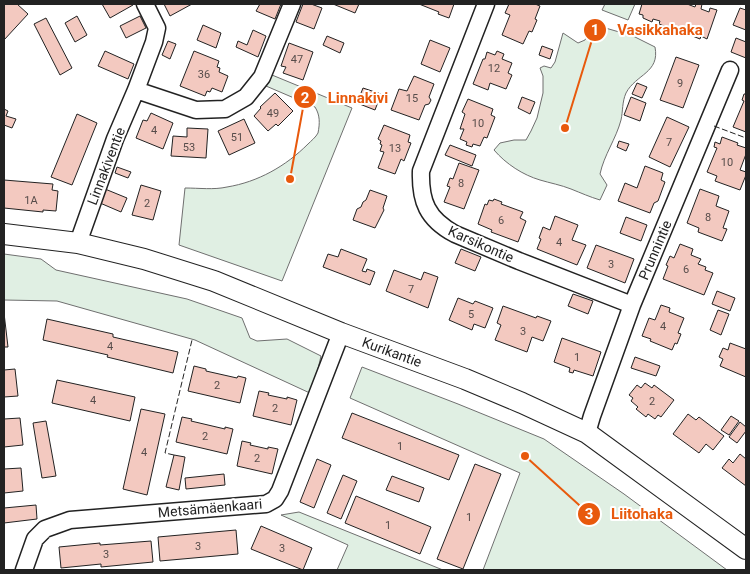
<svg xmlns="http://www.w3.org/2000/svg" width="750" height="574" font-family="Roboto,sans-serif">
	<rect width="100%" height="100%" fill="#fff"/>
	<path fill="#e0efe3" stroke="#6f6f6f" d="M605,4H635L628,20L602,10Z
		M602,27L633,36L655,47C660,73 636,74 626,93C622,102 623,111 621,120C616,139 604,155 600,174L607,185L600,200C590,197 581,193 571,189C561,185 550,183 540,180C523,175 506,164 494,150L500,143L514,140H526L531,131L537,118L543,93V76L540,68L544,66L551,68L555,62L563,33L578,43L585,40L588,34Z
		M272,75L352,108L282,281L179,245L185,188C199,188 214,190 227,187C258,182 286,166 308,144C311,141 316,137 318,133C320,123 320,115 315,107L266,86Z
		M4,254L41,259L56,270L187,299L242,318L250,338L257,341L287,339L321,356L312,394L195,340L57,301L4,300Z
		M362,367L458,404L544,439L624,494L727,570H483L520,473L350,398Z
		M299,512L443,570H337L348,545L281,515Z"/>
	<path fill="#f3c9c0" stroke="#222" d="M4,4H17L28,14L4,40Z
		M102,4H133V5L110,18Z
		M164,4H192L170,16Z
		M260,4H281L275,19L256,11Z
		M303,4H311L322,8L314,29L296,22Z
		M333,4H359L355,13Z
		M419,4H454L449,18L438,14L439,12Z
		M509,4H535L540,6L535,19L537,20L532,32L529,31L523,44L502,35L510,15L505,13Z
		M642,4H687L695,7L696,4H702L701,9L709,12L710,8L717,10L707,39L701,36L700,39L690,35V34L685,32L684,34L674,30L675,27L670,26L669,28L659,24L660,21L653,19L652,22L643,18V15L639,14Z
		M740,8L746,10V30L733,25Z
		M77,16L87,35L75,42L65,23Z
		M140,16L146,28L126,38L120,26Z
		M46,18L72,68L60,75L34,24Z
		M203,25L221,33L216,48L197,40Z
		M253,30L266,36L258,57L236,47L238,41L247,45Z
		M327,36L344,43L340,53L323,45Z
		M736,38L746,42V58L731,52Z
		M430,40L450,48L440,72L421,64Z
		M168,41L176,44L170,59L162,55Z
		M289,43L313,52L303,80L283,73L286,67L281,66Z
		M542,46L553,50L550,59L539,55Z
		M105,51L134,64L128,79L98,66Z
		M194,51L219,61L217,67L220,68L219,72L228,76L222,92L212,88L210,92L207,91L205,96L180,86Z
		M497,51L504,54L502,59L512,63L508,73L512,75L506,89L490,83L488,90L473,84L483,59H485L487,52L495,55Z
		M676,57L699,65L683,108L660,100Z
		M414,76L434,84L429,97L431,100L429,104L425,105L419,120L391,110L399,89L407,91Z
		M637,83L647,87L642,98L632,94Z
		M363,88L381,94L375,110L357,103Z
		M275,93L293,111L278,126L276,124L268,131L254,116L261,108L260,107Z
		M744,94H746V132L733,127L744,101L742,100Z
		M522,97L535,102L530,114L518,108Z
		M631,97L646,103L640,121L624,115Z
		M468,99L493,109L491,115L495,117L487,138L484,137L480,146L473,144L472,147L466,145L467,142L460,139L464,129H460L465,114L462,112Z
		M4,109L8,111L6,116L16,119L12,128L4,125Z
		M151,113L173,123L163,149L136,138L143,120L147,121Z
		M77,114L97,123L72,185L51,177Z
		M667,117L689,127L670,167L649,157Z
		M244,119L255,143L229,155L218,131Z
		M384,125L410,135L408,142L411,143L404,161L401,159L395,174L378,168L384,152L380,151L382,145L380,144L381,141L378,139Z
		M187,128L208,129L206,158L171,156L173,136L187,137Z
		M722,137L738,143L737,145L746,148V154L740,170L746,172V175L740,190L715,181L717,176L707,172L717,148L714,147L715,142L720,144Z
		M619,141L629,144L626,151L617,147Z
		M450,145L476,155L472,166L445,155Z
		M459,163L479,170L464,209L444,202L450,187L447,186L450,178L453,179Z
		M645,166L663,173L661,180L665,182L658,201L654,203L650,213L618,201L625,183L637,188Z
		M117,167L131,172L128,178L115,173Z
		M4,180L53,184L52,190L58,191L56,211L43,210V212L4,208Z
		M141,185L161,191L153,220L132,215Z
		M105,189L127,198L121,212L100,203Z
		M700,189L719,196L716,206L729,211L723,228L727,229L722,241L698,232L699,228L687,223Z
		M370,190L387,196L383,208L384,210L375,228L353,220L357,209L361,207L363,202L366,200Z
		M494,199L502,202L501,204L523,212L520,218L526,221L518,242L491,232L492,230L478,224L485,204L487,205L489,200L493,201Z
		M555,216L578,225L572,240L586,245L577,265L537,249L541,239L539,238L543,227L550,230Z
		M626,217L647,225L641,241L620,233Z
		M680,244L693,249L691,255L701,259L698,264L706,267L705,270L713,273L704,295L663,279L668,266L666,265L670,256L674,258Z
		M596,245L634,259L625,283L587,268Z
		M341,249L367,259L362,271L366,272L367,269L375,272L370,285L323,267L328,254L338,257Z
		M461,249L481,257L475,271L455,263Z
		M394,270L421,280L424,272L438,277L428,308L386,291Z
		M717,291L735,298L730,311L712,304Z
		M573,294L593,301L588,314L568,306Z
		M458,298L473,304L475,301L493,308L485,328L474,324L472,330L449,320Z
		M661,305L670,308L669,312L684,318L678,333L681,334L677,344L675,343L672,350L650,341L651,339L642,336L649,318L655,320Z
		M503,306L536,318L537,316L551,321L543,341L532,337L527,352L495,340L501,325L497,323Z
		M718,310L729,314L721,335L710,330Z
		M4,313L8,347H4Z
		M47,319L113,334V337L178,352L173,373L107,357L108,355L43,340Z
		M562,338L601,352L593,376L574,370L573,373L569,372L570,368L554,362Z
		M730,343L746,349V377L720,366L723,359L719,357L723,348L728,350Z
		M635,357L660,366L656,376L631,368Z
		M194,366L206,369V371L237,378L238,376L246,378L240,403L188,391Z
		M15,369L18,396L4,397V370Z
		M57,380L135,397L130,421L52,403Z
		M645,383L652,388L654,385L674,400L661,417L658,415L655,419L648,414L646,417L636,409L638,407L631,401L633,398L629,395L637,385L641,388Z
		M259,391L269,393L268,395L287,399V397L297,400L291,425L253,416Z
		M141,409L165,414L147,495L123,489Z
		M352,413L459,455L449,480L342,438Z
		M688,414L696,420L699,417L724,436L713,450L706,444L699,453L673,434Z
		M731,416L739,421L729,435L721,430Z
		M182,417L192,419L191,421L225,429V427L233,429L227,454L176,442Z
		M20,418L23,445L4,447V419Z
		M46,421L56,476L42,478L33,423Z
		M740,422L746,427V431L737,443L729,437Z
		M242,441L251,443L250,445L268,449V447L278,449L272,474L237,466Z
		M740,454L746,459V486L722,468L729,459L733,463Z
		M174,455L185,457L179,490L166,487Z
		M317,459L331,465L314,508L300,502Z
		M475,464L501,474L463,569L437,559Z
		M21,468L23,491L4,493V469Z
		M224,474L225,485L186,489L185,478Z
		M343,475L357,481L341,519L327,513Z
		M392,476L424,488L419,502L386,490Z
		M356,496L431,527L420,554L345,523Z
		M36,505L37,519L4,523V508Z
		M261,526L312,548L303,570L251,549Z
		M236,530L238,554L160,561L158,537Z
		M151,541L153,562L101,567V564L61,568L59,547L100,543V545Z"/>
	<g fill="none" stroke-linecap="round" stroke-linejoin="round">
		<g stroke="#222" stroke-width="19">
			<path id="minor" d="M486,4L421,171C420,201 427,219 455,234L519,261L632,305
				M136,90L196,110L225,109L246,97L262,77L292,4
				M78,243L115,139L136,90L154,42L157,28L145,4
				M587,433L592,416L632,305L730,70
				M24,570L35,539L45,529L70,520L266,504L275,499L280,491L341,333"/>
		</g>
		<g stroke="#222" stroke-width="22">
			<path id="major" d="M4,234L78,243L144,259L214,281L341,333L465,379L522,403L587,433L746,549"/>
		</g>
		<use href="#minor" stroke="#fff" stroke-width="16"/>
		<use href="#major" stroke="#fff" stroke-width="20"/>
		<path stroke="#222" stroke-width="1" stroke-dasharray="6 2.5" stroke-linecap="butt" d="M714,126L746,138
			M174,455L165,453L192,340"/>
	</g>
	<g text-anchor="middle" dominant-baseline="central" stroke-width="4" stroke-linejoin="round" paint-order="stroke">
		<g font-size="11" fill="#564c4a">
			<text x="297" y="59">47</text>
			<text x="494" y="68">12</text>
			<text x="204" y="74">36</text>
			<text x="680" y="83">9</text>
			<text x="412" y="98">15</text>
			<text x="273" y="113">49</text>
			<text x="478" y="123">10</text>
			<text x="154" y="130">4</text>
			<text x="237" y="137">51</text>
			<text x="669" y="142">7</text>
			<text x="189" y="147">53</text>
			<text x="395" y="148">13</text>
			<text x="727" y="162">10</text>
			<text x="461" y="183">8</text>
			<text x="31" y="200">1A</text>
			<text x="147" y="203">2</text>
			<text x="708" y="217">8</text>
			<text x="501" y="220">6</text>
			<text x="559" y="242">4</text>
			<text x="611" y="264">3</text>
			<text x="686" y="269">6</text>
			<text x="411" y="289">7</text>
			<text x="471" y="314">5</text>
			<text x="663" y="326">4</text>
			<text x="523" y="331">3</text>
			<text x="110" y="346">4</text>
			<text x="577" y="357">1</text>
			<text x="217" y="385">2</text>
			<text x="93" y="400">4</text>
			<text x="652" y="401">2</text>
			<text x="275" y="408">2</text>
			<text x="205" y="436">2</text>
			<text x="400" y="446">1</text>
			<text x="144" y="452">4</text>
			<text x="257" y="458">2</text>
			<text x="469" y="517">1</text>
			<text x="388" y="525">1</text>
			<text x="198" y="546">3</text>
			<text x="282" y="548">3</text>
			<text x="106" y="554">3</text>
		</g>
		<g font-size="14" fill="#222" stroke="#fff">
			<text transform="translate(106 166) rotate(-69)">Linnakiventie</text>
			<text transform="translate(481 244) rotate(24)">Karsikontie</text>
			<text transform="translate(655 250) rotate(-67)">Prunnintie</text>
			<text transform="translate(392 352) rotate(20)">Kurikantie</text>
			<text transform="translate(210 508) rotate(-5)">Metsämäenkaari</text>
		</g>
	</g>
	<path fill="none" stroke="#e8590c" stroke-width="2" d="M565 128L595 30M290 179L305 97M525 456L589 514"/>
	<g fill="#e8590c" stroke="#fff" stroke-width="2">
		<circle cx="565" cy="128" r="5"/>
		<circle cx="290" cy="179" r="5"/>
		<circle cx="525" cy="456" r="5"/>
		<circle cx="595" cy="30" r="12"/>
		<circle cx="305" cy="97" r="12"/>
		<circle cx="589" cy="514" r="12"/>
	</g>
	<g font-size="15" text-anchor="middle" font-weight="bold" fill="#fff">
		<text x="595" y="35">1</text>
		<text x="305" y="103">2</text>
		<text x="589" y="519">3</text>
	</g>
	<g font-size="15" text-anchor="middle" font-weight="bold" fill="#e8590c" stroke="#fff" stroke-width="4" stroke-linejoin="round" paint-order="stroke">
		<text x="660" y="35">Vasikkahaka</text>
		<text x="358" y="103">Linnakivi</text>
		<text x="642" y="519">Liitohaka</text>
	</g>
	<rect width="750" height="574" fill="none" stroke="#222222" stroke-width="10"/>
</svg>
